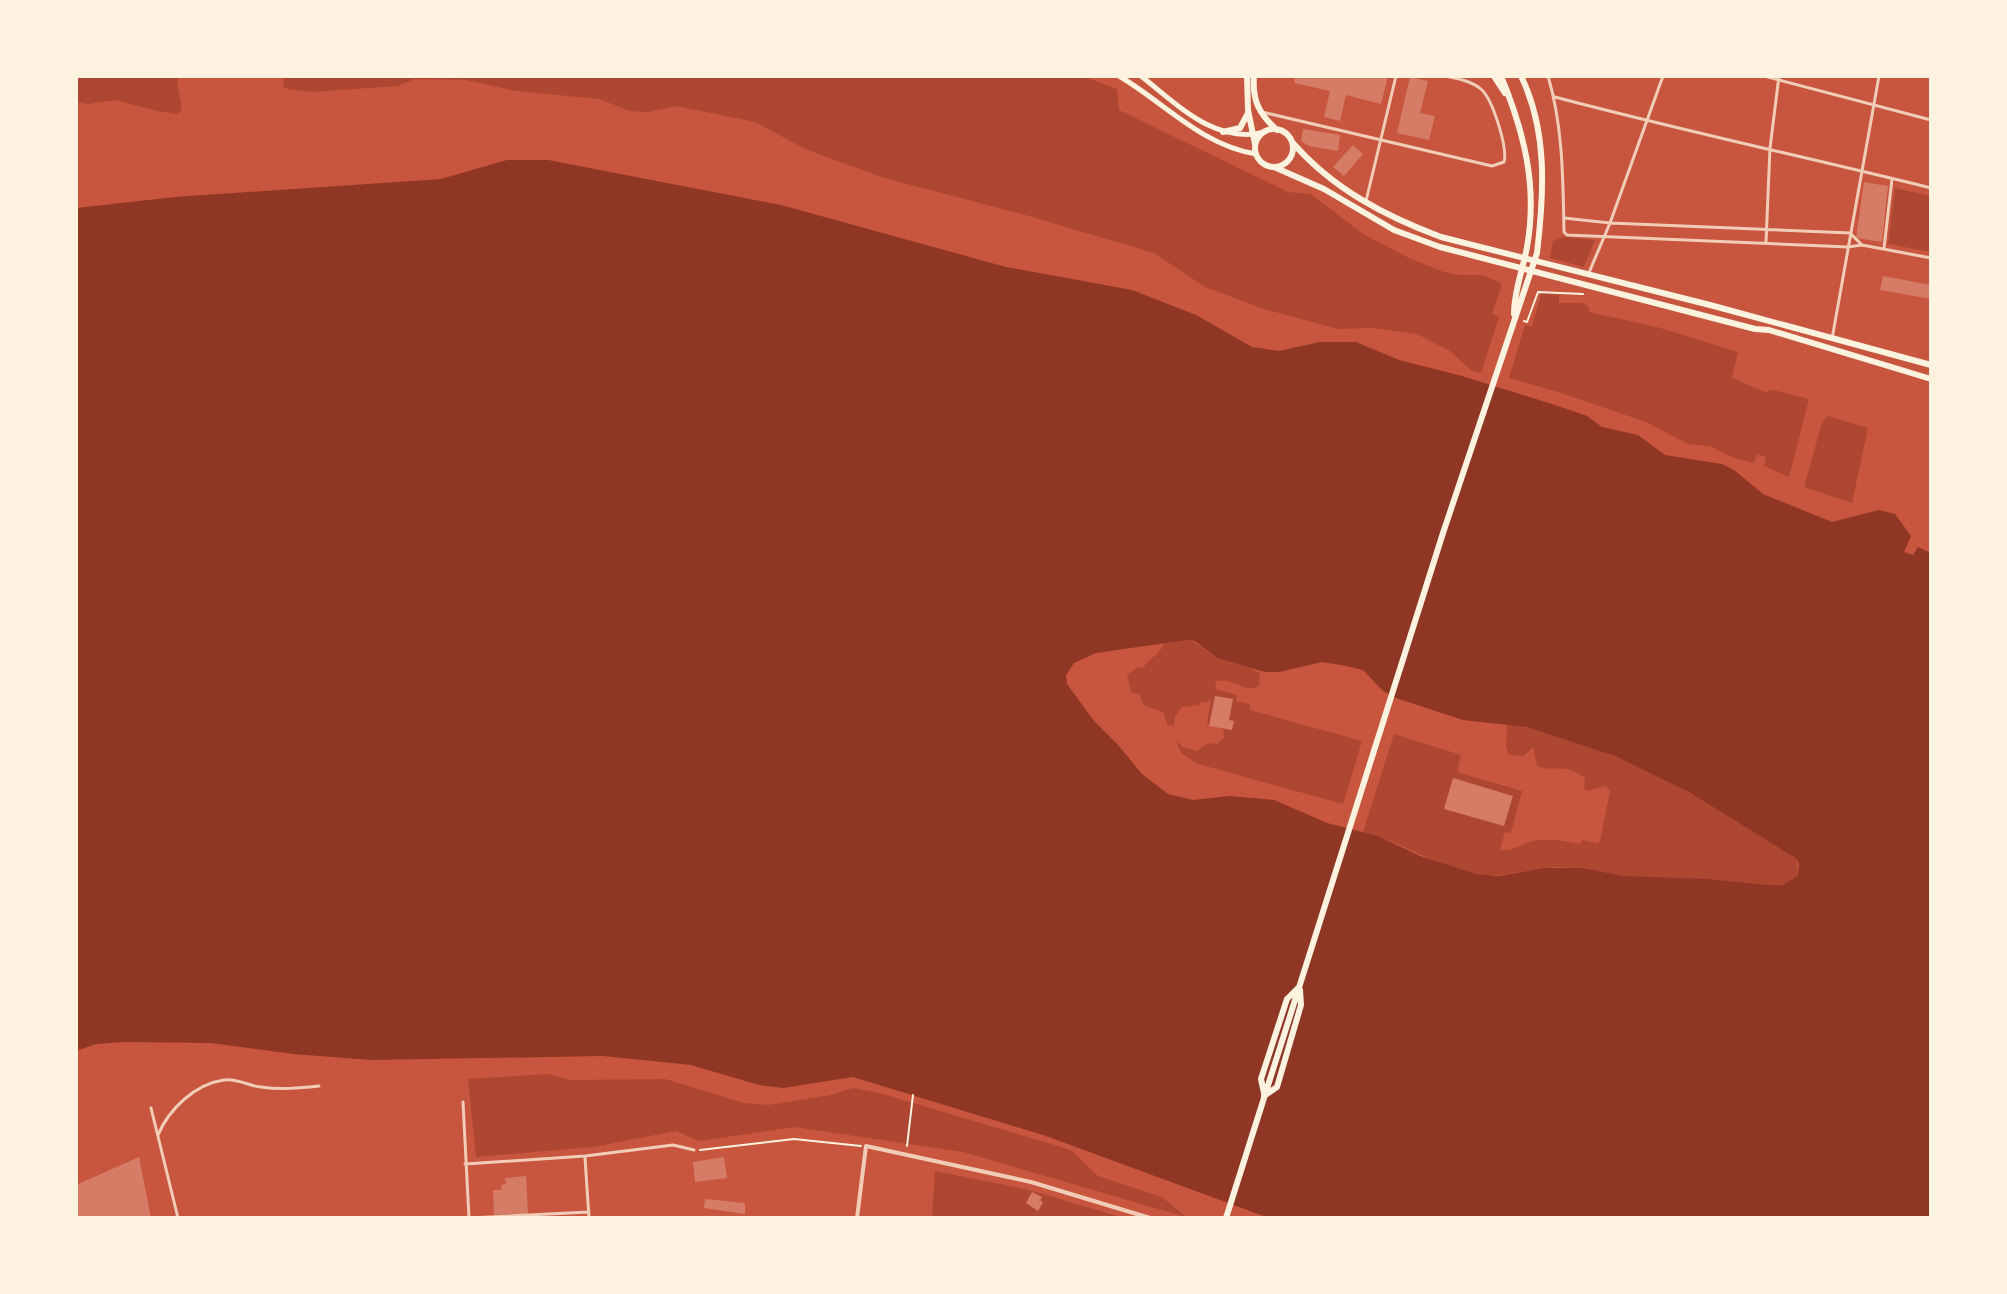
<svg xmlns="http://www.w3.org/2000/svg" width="2007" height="1294" font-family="'Public Sans',sans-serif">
	<rect width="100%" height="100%" fill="#c8553d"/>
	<path fill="#ae4732" d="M76,76H180C173,86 183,98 181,110L177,114L157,111L115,100L89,104L76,102Z
		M284,76H1082L1117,89L1119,110L1288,192L1311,194L1363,234L1409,258L1444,272L1459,275H1483L1502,284L1492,314L1499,317L1481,373L1472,371L1450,351L1417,334L1372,328L1338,329L1264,309L1205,287L1154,253L1022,214L884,178L805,149L755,122L677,106L647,112L630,111L599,99L516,91L466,80L415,79L397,86L312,92L288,89L283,86Z
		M1895,188L1931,196V252L1888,244Z
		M1564,237L1595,240L1584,267L1550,258L1553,241Z
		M1541,294L1559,295V303H1583L1589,307V312L1657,327L1738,352L1732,378L1767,393L1769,389L1809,399L1789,477L1764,466L1766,457L1757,454L1754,463L1734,458L1710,446L1688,444L1646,422L1558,392L1509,378L1525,325L1532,326Z
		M1827,416L1868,428L1852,503L1804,487L1821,426Z
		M1187,640C1199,642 1205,652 1216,657C1230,664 1247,664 1260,674L1259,686C1242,694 1232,675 1215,682L1217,690L1237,695L1236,701L1250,704V710L1362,741L1343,804L1198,764L1181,753L1175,739L1183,747L1196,751L1209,743L1217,744L1224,738L1223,729L1207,724L1211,698L1206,703L1202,702L1199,705L1182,707L1175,716L1174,725L1168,726L1163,712L1143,705L1140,695L1131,692L1127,675L1138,667L1143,668C1150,657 1161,654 1164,643Z
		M1507,723L1527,727L1594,748L1650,771L1699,798L1797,859L1798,876C1778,895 1730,880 1703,879C1677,878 1650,879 1624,876C1601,873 1580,867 1557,867C1530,868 1505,878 1478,874C1437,868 1402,841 1363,832L1394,734L1461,755L1457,772L1522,791L1511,833L1505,832L1500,850C1514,851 1519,845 1532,841C1547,838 1566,841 1580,844L1582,840L1596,843L1600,841L1610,791L1606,786L1587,791L1584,787L1585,778C1562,762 1556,773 1537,766L1533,747L1524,756L1509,755L1506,747Z
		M550,1074L570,1080L665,1079L744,1103L768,1105L831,1095L853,1088L883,1094L1071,1150L1098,1176L1162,1197L1186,1217L963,1152L794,1127L699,1141L676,1131L593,1147L476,1157L468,1079Z
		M935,1171L1026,1189L1124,1218H932Z"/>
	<path fill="#8f3625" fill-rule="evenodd" d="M507,160H548L781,205L1006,267L1132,290L1196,315L1252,347L1279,351L1320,342H1356L1399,360L1462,376L1555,405L1587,416L1602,427L1638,435L1665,455L1722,464L1734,470L1763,494L1832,522L1879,510L1895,514L1911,536L1904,552L1913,555L1918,547L1931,553V1218H1269L1046,1136L853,1077L783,1088L759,1085L691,1065L603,1056L371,1060L293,1054L211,1043L124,1042L96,1044L76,1051V208L175,197L441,179ZM1187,640L1195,641L1217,658L1265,672H1279L1322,662L1346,666L1363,670L1383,691L1396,698L1463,720L1527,727L1615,756L1689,792L1797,859L1799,864L1798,876L1782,885H1767L1708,879L1623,876L1582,868H1544L1499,876L1476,874L1420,856L1378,836L1327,823L1274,800L1230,796L1193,800L1168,794L1142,774L1119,746L1094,721L1067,684L1066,675L1074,663L1096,653Z"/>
	<path fill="#d67c66" d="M1295,76H1388L1381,104L1346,95L1340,121L1324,117L1330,91L1294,83Z
		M1410,77L1428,81L1420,113L1435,116L1429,140L1397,133Z
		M1303,129L1340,135L1338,151L1309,146L1301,141Z
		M1353,145L1363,154L1344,176L1333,167Z
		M1864,182L1888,186L1882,242L1856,238Z
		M1883,276L1931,285V299L1880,290Z
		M1215,696L1233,699L1229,720L1234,721L1232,730L1209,726Z
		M1453,778L1513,796L1504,826L1444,809Z
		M139,1157L151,1218H76V1185Z
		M724,1157L727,1178L695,1182L693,1162Z
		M526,1176L528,1214L494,1215L493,1190H502L501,1185L506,1184L505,1178Z
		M1032,1192L1042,1197L1040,1200L1043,1202L1038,1211L1026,1203Z
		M705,1199L745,1203V1214L704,1208Z"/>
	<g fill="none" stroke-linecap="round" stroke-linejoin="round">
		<path stroke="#fff3e0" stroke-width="2" d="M1524,321L1527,322L1538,292L1583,294
			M907,1146L913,1095
			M700,1150L794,1139L861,1146"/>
		<path stroke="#f1ccb7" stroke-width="3" d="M1548,76C1563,126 1563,180 1564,232L1567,235L1848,247L1862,245L1931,258
			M1764,76L1931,120
			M1555,97C1679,130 1806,157 1931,188
			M1262,112L1492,166L1504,162C1508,148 1493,101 1482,90C1472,81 1459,79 1446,76
			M1366,201L1396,76
			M1564,218L1610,223L1850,233L1862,245
			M1766,242L1770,148L1779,76
			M1884,248L1892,179
			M1588,275L1610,223L1663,76
			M1832,339L1879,76
			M463,1102L469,1218
			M151,1108L178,1218
			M158,1135C169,1109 195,1084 224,1080C237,1078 249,1086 261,1087C281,1090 300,1088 319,1086
			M585,1158L589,1218
			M465,1164L585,1156L673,1145L694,1150
			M469,1218L589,1212"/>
		<path stroke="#f1ccb7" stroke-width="4" d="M857,1218L866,1146L1031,1182L1150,1218"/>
		<path stroke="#fff3e0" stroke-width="5" d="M1119,76C1165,103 1201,145 1256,154
			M1141,76C1177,104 1215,145 1265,132"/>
		<path stroke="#fff3e0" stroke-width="6" d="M1247,76L1248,110L1255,144
			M1254,76C1252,100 1259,114 1277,130
			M1494,76L1505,93
			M1501,76C1524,132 1538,186 1527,247C1523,270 1514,290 1514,314
			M1255 148a19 19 0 1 1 38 0a19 19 0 1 1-38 0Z
			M1223,132L1240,128L1248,113
			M1293,143C1333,189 1385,216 1441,237L1710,305L1931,365
			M1274,167L1324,189L1394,230L1440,247L1755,329L1769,330L1931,379
			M1264,1093L1261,1079L1287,999L1297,989
			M1264,1096L1277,1087L1301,1005L1300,990
			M1226,1218L1443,533L1537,253C1544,194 1548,131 1521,76"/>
	</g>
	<rect width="2007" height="1294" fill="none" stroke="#fff3e0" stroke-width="156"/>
</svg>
